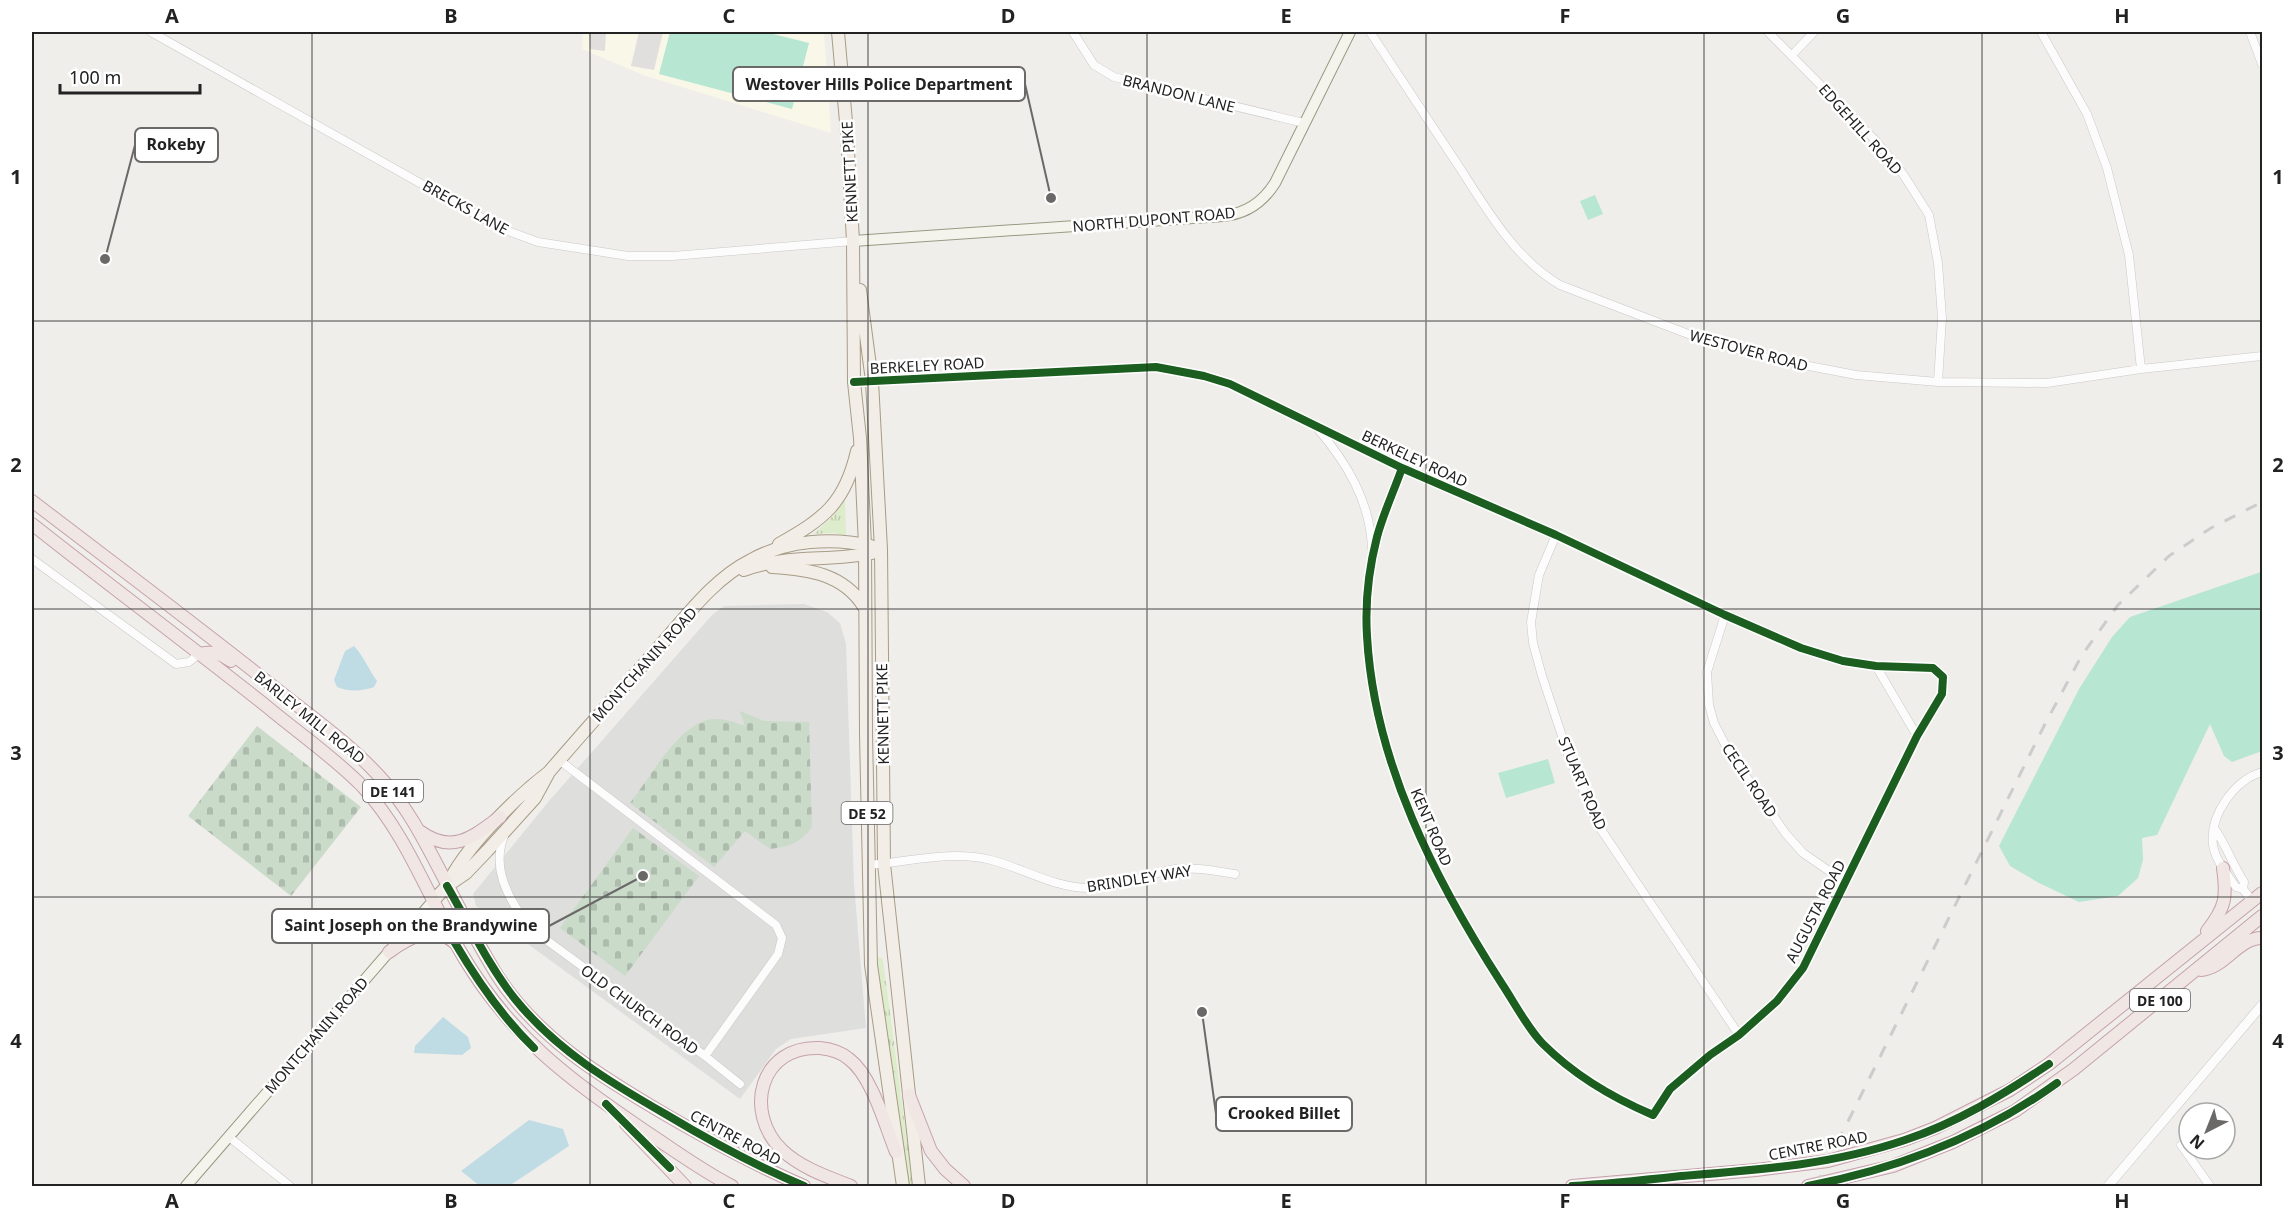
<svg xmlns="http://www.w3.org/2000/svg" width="2294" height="1218" font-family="'Noto Sans',sans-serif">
	<defs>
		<pattern id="grass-tufts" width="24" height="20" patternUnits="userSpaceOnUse" patternTransform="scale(1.5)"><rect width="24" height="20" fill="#ddeccb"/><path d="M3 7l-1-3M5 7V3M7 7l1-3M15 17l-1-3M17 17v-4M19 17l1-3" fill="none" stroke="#bdcaae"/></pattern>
		<pattern id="cemetery-stones" width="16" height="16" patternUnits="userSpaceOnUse" patternTransform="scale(1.5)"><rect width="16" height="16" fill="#cadbca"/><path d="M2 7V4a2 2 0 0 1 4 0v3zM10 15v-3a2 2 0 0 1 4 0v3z" fill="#adbcad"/></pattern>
	</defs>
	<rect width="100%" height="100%" fill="#f0eeeb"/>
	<path fill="#f8f7e8" d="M583,32H824L831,133L643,75L582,49Z"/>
	<path fill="#dededc" d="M804,604L827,612L840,623L846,644L854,884L866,1028L791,1039L776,1049L740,1099L476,906L473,894L549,801L712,615L724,606Z"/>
	<path fill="url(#grass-tufts)" d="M845,500L846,535L832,533L814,534L833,516Z
		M880,957L883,960L913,1186H907L877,965V960Z"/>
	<path fill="url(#cemetery-stones)" d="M740,711L764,721L809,722L812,827C799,844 790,846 770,849L745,831L714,867L630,803C649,779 675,731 704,721C718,716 732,721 745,726Z
		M257,726L361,807L291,896L188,816Z
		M633,828L699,876L625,976L560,928Z"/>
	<path fill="#b7e6d2" d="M670,32H765L809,43L792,109L659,74Z
		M1595,195L1603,214L1588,220L1580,201Z
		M2261,572L2262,751L2232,762L2224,756L2210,724L2157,835L2142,838L2143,860L2138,878L2118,896L2079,902L2039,883L2010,866L1999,846L2079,689L2112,637L2130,617Z
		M1548,759L1555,783L1506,798L1498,773Z"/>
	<path fill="#e0dfde" d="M589,32H606L605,51L590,49Z
		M639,32H663L654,70L631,66Z"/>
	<path fill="#bfdbe3" d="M354,646C363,655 369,670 377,681L374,687C363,691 348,692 337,687L334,680L345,651Z
		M443,1017L468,1037L471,1048L462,1055L414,1053L415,1046Z
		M529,1120L563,1129L569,1146L509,1186H480L461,1171Z"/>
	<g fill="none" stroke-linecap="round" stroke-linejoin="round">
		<g stroke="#c9c8c7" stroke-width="9">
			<path id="minor" d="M151,32L500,228L538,242L628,256H673L853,241
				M1073,32L1094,65L1114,77L1304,123
				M1370,32C1398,74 1426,116 1454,159C1484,204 1512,257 1560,285L1709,342L1772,359L1856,375L1938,382L2047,383L2141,369L2262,356
				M1768,32L1877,142L1903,174L1929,215L1938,263L1942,318L1938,382
				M2041,32L2087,114L2107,168L2129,255L2141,369
				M2250,32L2262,64
				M1793,54L1814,32
				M854,382L1156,367L1204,376L1230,384L1402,468L1556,535L1725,615L1801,648L1843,661L1876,666L1933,668L1943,677L1942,694L1917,736L1803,968L1777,1001L1739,1035L1710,1055L1670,1089L1653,1115C1613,1098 1574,1075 1543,1044C1528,1029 1514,1002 1502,984C1435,880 1374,762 1367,636C1365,604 1369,568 1377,537C1383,514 1394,491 1402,468
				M1317,428C1347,463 1370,501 1372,548
				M1556,535L1539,575L1531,622L1533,643L1542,676L1570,760L1600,828L1739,1035
				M32,559L176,664L189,662L199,654
				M1725,615L1707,672L1709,705L1714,723L1729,752L1786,834L1803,853L1845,882
				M1876,666L1917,736
				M2214,828C2226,844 2232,864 2244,882L2243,889
				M504,836C490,871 511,905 534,931L705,1056L778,954L782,938L776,925L559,760
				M868,865C908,862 951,850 991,860C1023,868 1052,887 1087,888C1118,888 1146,874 1176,869C1196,867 1216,871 1235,874
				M2252,901L2243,889L2236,887C2228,875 2215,860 2213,845C2209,815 2235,780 2262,772
				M705,1056L740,1084
				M229,1137L290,1186
				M2181,1145L2210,1186"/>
		</g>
		<g stroke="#c9c8c7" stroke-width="10">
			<path id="tertiary" d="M2108,1186L2262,1005"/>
		</g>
		<g stroke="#999a82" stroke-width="12">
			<path id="secondary" d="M853,241L1223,216C1245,214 1263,202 1275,183L1350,32
				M186,1186L433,901"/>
		</g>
		<g stroke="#a79c86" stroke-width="14">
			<path id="primary" d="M838,32L847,133L853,241L854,382L860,438L865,545L866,735L871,965L903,1186
				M860,290L872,381L881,549L884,864L919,1186
				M779,544C824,519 845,503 857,451
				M772,567C808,569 844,574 864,607
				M744,570C786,554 829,562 872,553
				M447,886C464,848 516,797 549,772C585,730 622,689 658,648C686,617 713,579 751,560C787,540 832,537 871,546
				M433,901L447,886L466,873L487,851L535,798L548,774"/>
		</g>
		<g stroke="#c5a2ac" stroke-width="14">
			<path id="trunk" d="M32,501C113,563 195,624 275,688C310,716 349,743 380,777C409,808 427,846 447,884C462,914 478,943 495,972C536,1038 603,1078 668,1116C713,1142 757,1166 804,1186
				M32,524C109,585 188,644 265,705C297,732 334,757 363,787C408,836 429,900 463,956C511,1037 569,1079 645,1131C674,1150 702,1171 732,1186
				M199,654C213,651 220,653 231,661
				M421,832C453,855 474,836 500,817
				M2207,931C2226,907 2227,897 2223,868
				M389,952C408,938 432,924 454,942
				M2201,970C2225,968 2238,938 2262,938
				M909,1095L931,1151L945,1169L964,1186
				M626,1124L685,1186
				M851,1186C828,1177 801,1168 782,1150C743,1112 760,1045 820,1048C830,1049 841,1052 849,1059C872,1076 885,1125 896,1152
				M1572,1186L1756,1170L1828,1161L1904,1140L1935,1128L2010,1090L2049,1064L2262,893
				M1808,1186L1893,1166L1953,1142L2015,1111L2074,1069L2262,916"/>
		</g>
		<use href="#minor" stroke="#fdfcfc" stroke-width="8"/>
		<use href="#tertiary" stroke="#fdfcfc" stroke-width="9"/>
		<use href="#secondary" stroke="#f4f4ed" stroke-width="10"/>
		<use href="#primary" stroke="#f3ede7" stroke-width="12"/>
		<use href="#trunk" stroke="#f0e6e4" stroke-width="12"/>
		<path stroke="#ccc" stroke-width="3" stroke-dasharray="12 12" stroke-linecap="butt" d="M1816,1186L2045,724L2082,655L2118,605L2169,556L2211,528L2262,502"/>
		<g stroke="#fff" stroke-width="11">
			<path id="cycleway" d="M854,382L1156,367L1204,376L1230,384L1402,468L1556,535L1725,615L1801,648L1843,661L1876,666L1933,668L1943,677L1942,694L1917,736L1803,968L1777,1001L1739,1035L1710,1055L1670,1089L1653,1115C1613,1098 1574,1075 1543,1044C1528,1029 1514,1002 1502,984C1435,880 1374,762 1367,636C1365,604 1369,568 1377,537C1383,514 1394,491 1402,468
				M447,886C469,924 488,965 515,999C556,1050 611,1083 667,1115C712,1142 756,1166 804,1186
				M455,943C478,982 502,1017 534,1048
				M606,1104L670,1168
				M1572,1186C1609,1184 1645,1180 1681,1176C1757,1170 1832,1165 1905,1140C1957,1123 2004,1094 2049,1064
				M1808,1186C1898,1169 1983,1136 2057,1083"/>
		</g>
		<use href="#cycleway" stroke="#1b5e20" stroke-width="8"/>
	</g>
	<path fill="none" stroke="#222" stroke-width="1.5" stroke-opacity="0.55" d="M312,32V1186M590,32V1186M868,32V1186M1147,32V1186M1426,32V1186M1704,32V1186M1982,32V1186M32,321H2262M32,609H2262M32,897H2262"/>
	<g text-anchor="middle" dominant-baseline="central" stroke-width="5" stroke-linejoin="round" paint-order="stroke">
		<g fill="#fff" stroke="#646464" stroke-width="1.5">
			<rect x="363" y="780" width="60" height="22" rx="4.5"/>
			<rect x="841.5" y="802" width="51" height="22" rx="4.5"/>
			<rect x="2130" y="989" width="60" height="22" rx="4.5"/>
		</g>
		<g font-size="14" font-weight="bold" fill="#222">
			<text x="393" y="791">DE 141</text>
			<text x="867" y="813">DE 52</text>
			<text x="2160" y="1000">DE 100</text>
		</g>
		<g font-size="15" fill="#222" stroke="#fff">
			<text transform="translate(1179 93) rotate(14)">BRANDON LANE</text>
			<text transform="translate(1861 129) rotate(48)">EDGEHILL ROAD</text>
			<text transform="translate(849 172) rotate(-93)">KENNETT PIKE</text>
			<text transform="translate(466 207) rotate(29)">BRECKS LANE</text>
			<text transform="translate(1154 219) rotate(-5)">NORTH DUPONT ROAD</text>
			<text transform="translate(1749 350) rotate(15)">WESTOVER ROAD</text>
			<text transform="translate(927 365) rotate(-3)">BERKELEY ROAD</text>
			<text transform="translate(1415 458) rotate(25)">BERKELEY ROAD</text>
			<text transform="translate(644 664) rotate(-48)">MONTCHANIN ROAD</text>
			<text transform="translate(882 714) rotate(-91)">KENNETT PIKE</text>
			<text transform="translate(310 717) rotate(39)">BARLEY MILL ROAD</text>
			<text transform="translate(1750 780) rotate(56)">CECIL ROAD</text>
			<text transform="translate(1583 783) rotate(67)">STUART ROAD</text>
			<text transform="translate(1432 827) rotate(67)">KENT ROAD</text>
			<text transform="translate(1139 878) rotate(-9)">BRINDLEY WAY</text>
			<text transform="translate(1815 911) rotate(-63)">AUGUSTA ROAD</text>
			<text transform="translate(640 1009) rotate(36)">OLD CHURCH ROAD</text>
			<text transform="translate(316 1035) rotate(-49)">MONTCHANIN ROAD</text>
			<text transform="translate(736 1137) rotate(28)">CENTRE ROAD</text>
			<text transform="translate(1818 1145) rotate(-11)">CENTRE ROAD</text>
		</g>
	</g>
	<path fill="none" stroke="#6a6968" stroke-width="2" d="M1051 198L1025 84M105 259L135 145M643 876L549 926M1202 1012L1216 1114"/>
	<g fill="#6a6968" stroke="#fff" stroke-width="2">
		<circle cx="1051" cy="198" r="6"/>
		<circle cx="105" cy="259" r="6"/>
		<circle cx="643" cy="876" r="6"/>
		<circle cx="1202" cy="1012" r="6"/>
	</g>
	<g fill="#fff" stroke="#6a6968" stroke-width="2">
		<rect x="733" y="67" width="292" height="34" rx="6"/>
		<rect x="135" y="128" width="83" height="34" rx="6"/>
		<rect x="272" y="909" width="277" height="34" rx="6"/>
		<rect x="1216" y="1097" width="136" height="34" rx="6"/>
	</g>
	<g font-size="16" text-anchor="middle" font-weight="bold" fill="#222">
		<text x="879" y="90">Westover Hills Police Department</text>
		<text x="176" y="150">Rokeby</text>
		<text x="411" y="931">Saint Joseph on the Brandywine</text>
		<text x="1284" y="1119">Crooked Billet</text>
	</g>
	<rect width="2294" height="1218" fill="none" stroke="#ffffff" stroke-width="66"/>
	<g transform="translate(2207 1131) rotate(222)"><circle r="28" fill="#ffffff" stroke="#a7a7a7" stroke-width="1.5"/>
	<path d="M0-4.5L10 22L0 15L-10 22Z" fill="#6a6968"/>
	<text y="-9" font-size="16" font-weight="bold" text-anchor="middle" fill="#222222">N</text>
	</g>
	<path d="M60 84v9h140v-9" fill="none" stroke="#222222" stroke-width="3"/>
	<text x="69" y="84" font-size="18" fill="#222222" stroke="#ffffff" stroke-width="4.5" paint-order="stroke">100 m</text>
	<rect x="33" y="33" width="2228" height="1152" fill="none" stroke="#222" stroke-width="2"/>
	<g font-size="20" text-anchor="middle" font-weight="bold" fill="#222">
		<text x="172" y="23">A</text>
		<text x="451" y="23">B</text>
		<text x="729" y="23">C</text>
		<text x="1008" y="23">D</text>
		<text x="1286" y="23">E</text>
		<text x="1565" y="23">F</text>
		<text x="1843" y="23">G</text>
		<text x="2122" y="23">H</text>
		<text x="16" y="184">1</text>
		<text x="2278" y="184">1</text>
		<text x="16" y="472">2</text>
		<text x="2278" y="472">2</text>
		<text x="16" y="760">3</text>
		<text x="2278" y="760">3</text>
		<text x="16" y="1048">4</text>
		<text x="2278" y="1048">4</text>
		<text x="172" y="1208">A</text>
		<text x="451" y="1208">B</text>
		<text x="729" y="1208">C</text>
		<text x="1008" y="1208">D</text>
		<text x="1286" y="1208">E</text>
		<text x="1565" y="1208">F</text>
		<text x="1843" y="1208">G</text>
		<text x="2122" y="1208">H</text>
	</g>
</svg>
